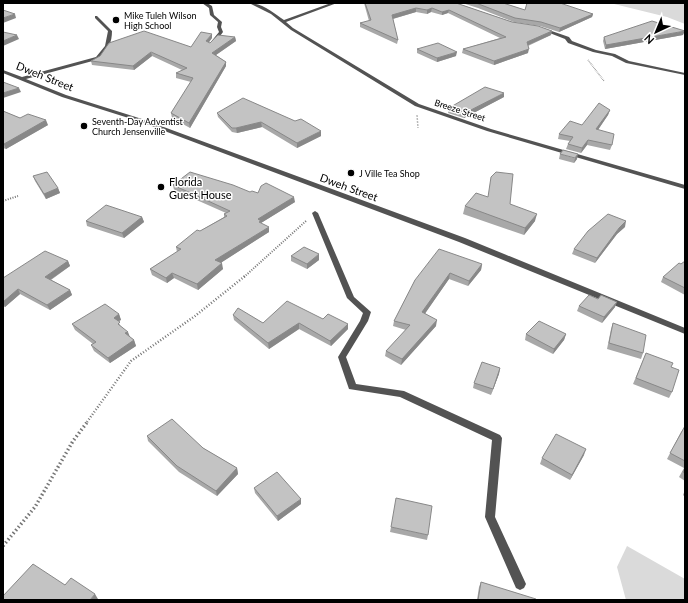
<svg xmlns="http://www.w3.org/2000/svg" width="688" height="603" font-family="Lato,sans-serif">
	<rect width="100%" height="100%" fill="#fff"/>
	<path fill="#dadada" d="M610,3H685V24L667,17Z
		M627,546L685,579V600H626L617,567Z"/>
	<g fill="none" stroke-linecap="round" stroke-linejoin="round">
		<path stroke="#757575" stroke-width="1.5" stroke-dasharray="0.5 1" stroke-linecap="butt" d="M588,60L604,81
			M417,115L418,128"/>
		<path stroke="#757575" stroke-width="2" stroke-dasharray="1 1.5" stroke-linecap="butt" d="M3,201L18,196
			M244,277L306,221"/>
		<path stroke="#757575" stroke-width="2.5" stroke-dasharray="1 2" stroke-linecap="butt" d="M87,422L131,361L195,316L245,276"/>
		<path stroke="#757575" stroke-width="3.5" stroke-dasharray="1.5 2.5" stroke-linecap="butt" d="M3,546L35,507L73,441L88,421"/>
		<path fill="#535353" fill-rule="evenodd" d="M202,3H207L212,6L214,15L222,22L221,27L223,32L214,44L210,43L219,32L217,27L218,22L210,15L209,8Z
			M249,3C262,3 274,13 284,20L331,3H337L286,22L293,28L419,104L491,129L685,185V189L487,131L415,106L291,30L271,14Z
			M450,3H456L491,15L488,16Z
			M95,16H97L112,31C112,42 108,51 100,59L26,79L66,95L142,119L465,238L685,328V334L459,242L138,121L62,97L3,73V70L22,77L96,57L105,46L108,31L95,18Z
			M543,28L569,37L572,41L596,50L615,54L629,61L685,73V75L626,63L612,56L593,52L568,43L565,39L542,30L541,29Z
			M315,211L318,213L354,297L371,312L368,321L346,357L356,384L404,391L500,435L502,438L495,517L526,584L524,588L520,590L516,588L485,517L492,440L400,397L349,389L338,357L360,321L363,313L347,298L312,213Z"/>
	</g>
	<path fill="#a8a8a8" d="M364,3H456L551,35L528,46V53L494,65L462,53L463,49L500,38L448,13L442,15L431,12L427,14L416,12L393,19L398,40L397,44L360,27V23L369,21Z
		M462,3H503L525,10L593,14L592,17L559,32L540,26L514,22L478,8Z
		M683,35L605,49L603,41L604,37Z
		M235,37L236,41L216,55L226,62V66L190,128L172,118L171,113L191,82L176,78V73L182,70L152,56L134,70L92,65L91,61L191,47L212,38L208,43H210Z
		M417,49L456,56L437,62L417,53Z
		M504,97L464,118L448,113L449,108Z
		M610,110L608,115L598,130L612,145L610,150L587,145L581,153L566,149L568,144L570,141L558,139L559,134L582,125Z
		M3,111L20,118L48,125L6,149L3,148Z
		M217,113L295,121L321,136L297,148L262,127L237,133L232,132L218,117Z
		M560,154L577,159L574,163L559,159Z
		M33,176L58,188L60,193L46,199L35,181Z
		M173,185L250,192L295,202L261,223L269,232L220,263L223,269L198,290L174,278L167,283L152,275L150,269L177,252L176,247L200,231L224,217V214L226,213L174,190Z
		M510,204L535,221L524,235L463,214L465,206Z
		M142,217L144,222L124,238L87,226L86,221Z
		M625,227L617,234L595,263L572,254L574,249Z
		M291,256L319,260L307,269L291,261Z
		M68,261L70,266L51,280L70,290L72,295L50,310L20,294L5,307L3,306V278Z
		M685,261V295L661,282L663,277L681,264Z
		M482,264L481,270L468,286L449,279L425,313L436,326L401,365L385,356L386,351L406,330L393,326L394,321L415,280Z
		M579,306L615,307L602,323L577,311Z
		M119,314L121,320L118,321L121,327L130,337L134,340L136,346L110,363L94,351L91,345L93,344L75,330L72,324Z
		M233,315L263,323L323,319L348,324V329L331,346L299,329L269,349L234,320Z
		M613,323L643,353L641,359L607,349L611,329Z
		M526,334H566L564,340L553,354L525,340Z
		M646,353L671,367L672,392L669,398L633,384Z
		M500,368L499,374L491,395L473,388L474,383Z
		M685,426V481L679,477L684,468L667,459L681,432Z
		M147,436L203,448L237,468L238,474L217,496L179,472L148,441Z
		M584,455L570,480L540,464L542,458Z
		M254,488L301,504L278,521L255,493Z
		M685,490V497L683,495Z
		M391,527L428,535L427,540L390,532Z
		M481,582L536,600H477L479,587Z"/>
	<path fill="#888" d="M416,8V12L392,19V15Z
		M432,8L431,12L427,14V10Z
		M449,10L448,13L442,15V12Z
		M15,14L16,18L3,23V18Z
		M593,14L592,17L559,32L560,28Z
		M552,31L551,35L526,46L527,42Z
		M685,31L683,35L605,49L606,45Z
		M212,34V38L207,45L206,41Z
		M17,35L19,39L3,46V41Z
		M235,37L236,41L213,57L212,53Z
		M529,49L528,53L494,65V61Z
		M151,52L152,56L134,70L133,66Z
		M457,52L456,56L437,62V58Z
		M226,62V66L190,128L189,123Z
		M19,88L21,92L3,98V93Z
		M504,93V97L464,118L465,113Z
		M610,110L608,115L595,134L596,129Z
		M46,120L48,125L6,149L4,144Z
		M261,122L262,127L237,133L236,128Z
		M321,131V136L297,148V143Z
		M588,140L587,145L581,153L582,148Z
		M578,154L577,159L574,163L575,158Z
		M58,188L60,193L46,199L44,194Z
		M294,197L295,202L261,223L262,226L258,219Z
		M537,214L535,221L524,235L525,228Z
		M142,217L144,222L124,238L122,233Z
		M626,221L625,227L617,234L595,263L597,258L619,228Z
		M269,227V232L216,266L215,260Z
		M319,254V260L307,269V264Z
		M68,261L70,266L47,282L45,277Z
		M222,263L223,269L198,290L197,284Z
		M482,264L481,270L468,286L469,281Z
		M172,273L174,278L167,283L166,278Z
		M450,273L449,279L422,318V312Z
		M18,289L20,294L5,307L3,302Z
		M70,290L72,295L50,310L47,305Z
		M617,302L615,307L602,323L604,317Z
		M119,314L121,320L115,323L114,318Z
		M437,320L436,326L401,365L402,359Z
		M299,323V329L269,349L268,343Z
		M348,324V329L331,346L330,341Z
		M128,332L130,337L125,333Z
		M566,334L564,340L553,354L554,349Z
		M134,340L136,346L110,363L108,358Z
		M500,368L499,374L491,395Z
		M586,449L584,455L570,480L572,475Z
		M237,468L238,474L217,496L216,491Z
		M301,499V504L278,521L277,516Z
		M95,594L98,599L97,600H90Z"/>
	<path fill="#c3c3c3" stroke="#888" d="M365,3H456L512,22L538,26L552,31L527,42L529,49L494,61L463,49L506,37L449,10L442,12L432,8L427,10L416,8L392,15L398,40L360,23L371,20Z
		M476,3H503L525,10L527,3H560L593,14L560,28L541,22L515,18Z
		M3,10L15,14L3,18Z
		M652,21L685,31L606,45L604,37Z
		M144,31L191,47L201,32L212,34L206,41L210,43L218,35L235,37L212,53L226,62L189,123L171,113L193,78L176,73L187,68L151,52L133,66L91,61L100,56L109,43Z
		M3,32L17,35L3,41Z
		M438,43L457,52L437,58L417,49Z
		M3,82L19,88L3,93Z
		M485,87L504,93L465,113L449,108Z
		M243,98L295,121L301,119L321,131L297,143L261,122L236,128H232L217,113Z
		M599,103L610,110L596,129L614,134L612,145L588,140L582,148L568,144L573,137L559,134L570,121L582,125Z
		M3,111L20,118L28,114L46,120L4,144H3Z
		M563,150L578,154L575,158L560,154Z
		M47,172L58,188L44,194L33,176Z
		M190,172L233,185L250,192L252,191L258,193L261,186L266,183L294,197L258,219L261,221L259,222L269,227L215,260L222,263L197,284L172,273L166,278L150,269L181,249L176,247L197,230L200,231L227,216L224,214L230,211L173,185Z
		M496,172L513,174L510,204L537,214L525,228L465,206L476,193L488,197L491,177Z
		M106,205L142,217L122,233L86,221Z
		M608,214L626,221L619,228L597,258L574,249L588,231Z
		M304,247L319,254L307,264L291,256Z
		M439,249L482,264L469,281L450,273L422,312L437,320L402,359L386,351L410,325L394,321L415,280Z
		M45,251L68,261L45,277L70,290L47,305L18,289L3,302V278Z
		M685,261V288L663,277L679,263L681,264Z
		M589,295L598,299L601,295L617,302L604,317L579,306Z
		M287,301L323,319L328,314L348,324L330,341L299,323L268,343L233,315L238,308L263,323Z
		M105,304L119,314L114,318L120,322L118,324L128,332L125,333L134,340L108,358L91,345L96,342L72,324Z
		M539,321L566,334L554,349L526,334Z
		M613,323L646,335L643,353L609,343Z
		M646,353L673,363L671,367L679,370L672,392L636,378Z
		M482,362L500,368L493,389L474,383Z
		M172,419L203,448L237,468L216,491L177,466L147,436Z
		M685,426V461L670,453Z
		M556,434L586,449L572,475L542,458Z
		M685,468V473L683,472Z
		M277,472L301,499L277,516L254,488Z
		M396,498L432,506L428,535L391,527Z
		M33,564L65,585L71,578L95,594L90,600H3V596Z
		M481,582L536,599V600H478Z"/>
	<g fill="#000" stroke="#fff" stroke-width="1.5">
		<circle cx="116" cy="20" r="4"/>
		<circle cx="84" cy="126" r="4"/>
		<circle cx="351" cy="173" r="4"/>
		<circle cx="161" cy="187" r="4"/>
	</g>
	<g text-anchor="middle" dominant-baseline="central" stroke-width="3" stroke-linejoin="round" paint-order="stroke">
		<g font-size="9" fill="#000" stroke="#fff" text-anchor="start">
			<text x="124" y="15">Mike Tuleh Wilson<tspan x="124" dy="10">High School</tspan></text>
			<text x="92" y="121">Seventh-Day Adventist<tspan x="92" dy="10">Church Jensenville</tspan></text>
			<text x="359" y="173">J Ville Tea Shop</text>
		</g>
		<g font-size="9" fill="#000" stroke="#fff">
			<text transform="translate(460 110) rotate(18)">Breeze Street</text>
		</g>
		<g font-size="11" fill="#000" stroke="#fff">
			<text transform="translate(45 76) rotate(22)">Dweh Street</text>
			<text transform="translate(349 187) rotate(20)">Dweh Street</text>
		</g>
		<g font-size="11" fill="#000" stroke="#fff" text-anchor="start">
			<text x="169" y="181">Florida<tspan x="169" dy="13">Guest House</tspan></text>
		</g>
	</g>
	<rect width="688" height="603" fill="none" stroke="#000000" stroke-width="8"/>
	<g transform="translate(656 32) rotate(224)" stroke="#ffffff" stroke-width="3" paint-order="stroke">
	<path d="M0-3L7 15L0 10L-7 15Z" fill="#000000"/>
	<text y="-6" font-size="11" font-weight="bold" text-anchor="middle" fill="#000000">N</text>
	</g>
</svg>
